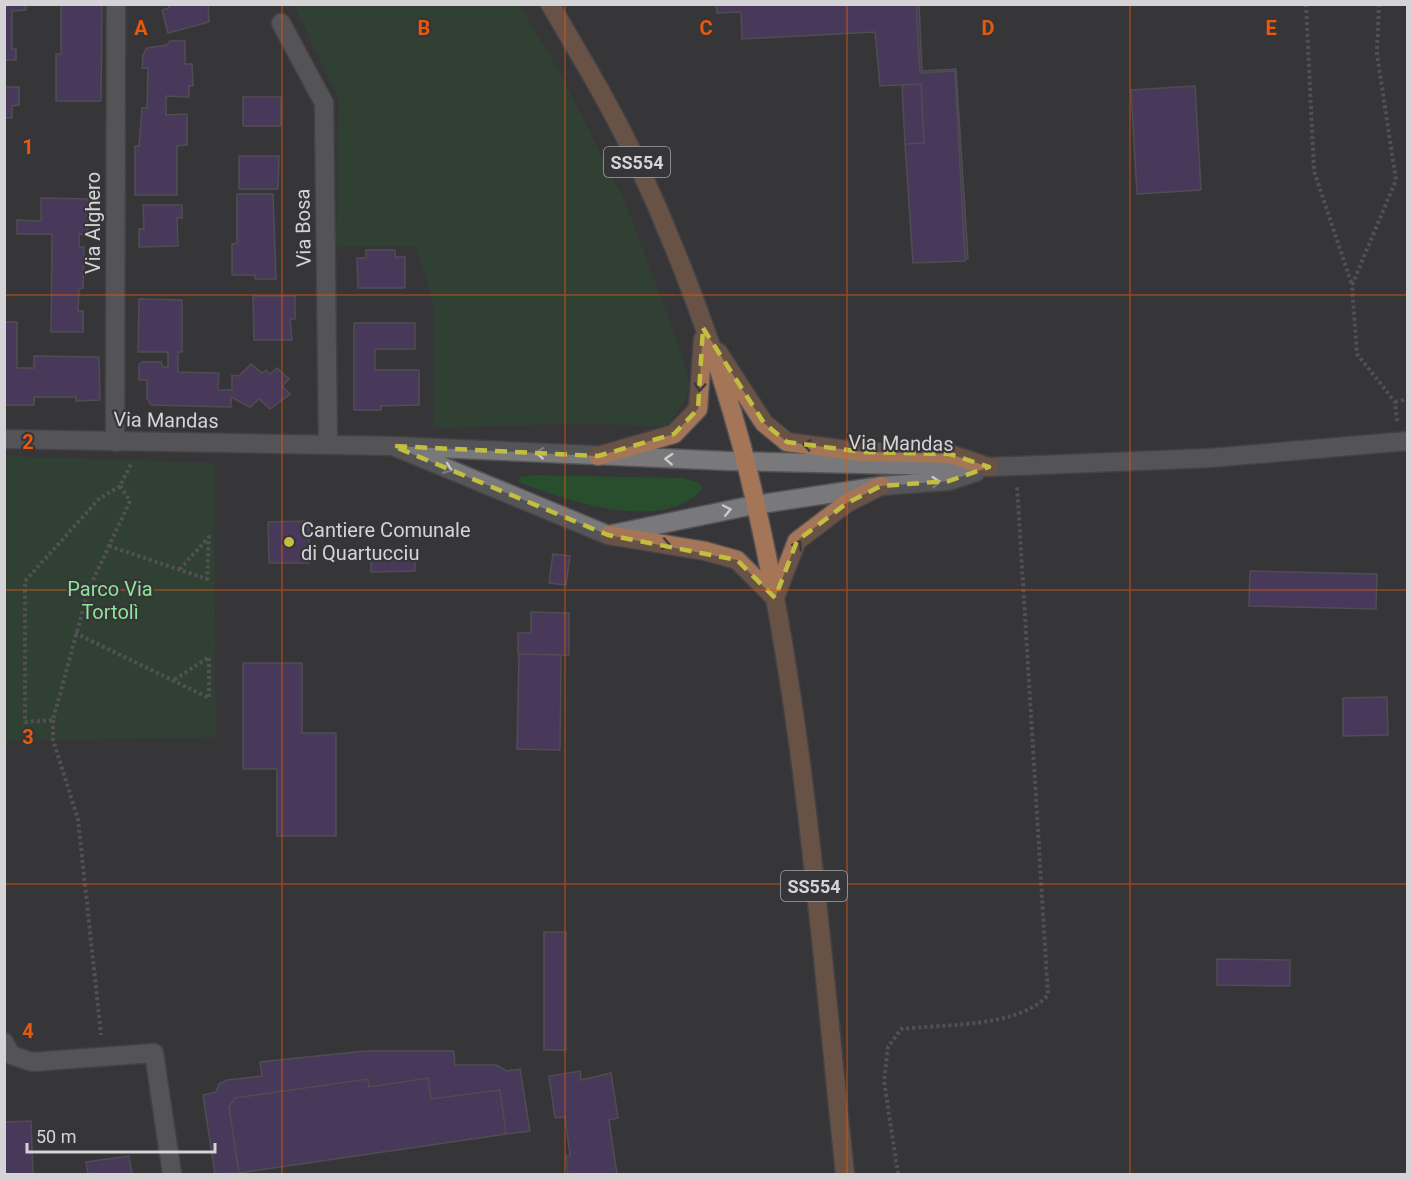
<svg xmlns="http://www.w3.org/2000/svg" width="1412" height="1179" font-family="Roboto,sans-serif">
	<rect width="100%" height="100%" fill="#363538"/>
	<path fill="#294e2e" d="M307,4L519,5L559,71L624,200L675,334L690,385L683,404L667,426L571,424L433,428V302L416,246L336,247L339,99L295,8Z
		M5,456L214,463L216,737L5,741Z
		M534,475L681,478L698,482L703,488C663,535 565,500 518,482L520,477Z"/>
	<path fill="#5d3d80" stroke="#6c6b6e" stroke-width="1.5" d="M4,4H26V10L12,11V49H16V60H4Z
		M61,4H102L101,101H56V54H61Z
		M168,4H208L209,22L168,33L162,10L169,8Z
		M716,4H916L920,73L955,71L965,261L913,263L905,144L924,143L921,84L880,86L875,32L742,39L741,12L717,13Z
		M916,4H919L922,71L956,69L968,259H965L955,71L920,73Z
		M170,41H185V64H192L193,86H189V97L166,96V115L187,114V145L177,146V195H135V146H139L142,108H147L148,68H142L143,55L147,48L167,45Z
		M921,84L924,143L905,144L902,85Z
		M1195,86L1201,190L1137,194L1131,90Z
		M4,87H19V105L12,106V118H4Z
		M243,97H281V126H243Z
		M239,156H279L278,189H239Z
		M237,194H273L276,279H255V275H232V244L237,243Z
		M41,198L88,199V235L79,234V247H84L83,288L79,289L78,311H83V332H51L52,234H17V220L41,221Z
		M143,205H182V218H177L178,246L139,247V229H144Z
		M366,250H395V257H405V288H358L357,258H366Z
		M253,296H295V319H290L292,340H254Z
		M139,299L182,300V352H178V372L219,373L218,390H232V375L239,376L251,364L262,373L266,370L270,374L277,368L289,379L282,386L290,394L270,409L259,399L250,407L231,397V407L151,405L147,398V380H139V365L142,362H161L163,367H168V352H138Z
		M4,322H17V368H34V356L99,357L100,400L76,401V397H34V405H4Z
		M354,323H415V349H375V370H419V405L381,406V410H354Z
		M309,521V563H269L268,522Z
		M371,550H415V571L371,572Z
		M553,554L570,556L566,585L549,583Z
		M1250,571L1377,574L1376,609L1249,606Z
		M531,612L569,613V655L518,654V633H531Z
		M519,654L561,655L560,750L517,749Z
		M243,663H302V733H336V836H277V769H243Z
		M1387,697L1388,735L1343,736V698Z
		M544,932H566V1050H544Z
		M1217,959L1290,960V986L1217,985Z
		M365,1051H454L455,1065H496L507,1071L520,1069L530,1131L506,1134L500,1090L431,1099L428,1078L369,1087L368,1079L235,1098L229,1107L239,1173L215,1174L203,1095L216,1092L219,1084L227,1080L262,1076L260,1062Z
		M580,1071L581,1080L611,1073L618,1118L609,1120L617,1174H568L566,1156L570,1155L565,1117L555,1118L549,1076Z
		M428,1078L431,1099L500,1090L506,1134L239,1173L229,1107L235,1098L368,1079L369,1087Z
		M31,1121L33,1174H4V1122Z
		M129,1156L132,1174H88L86,1162Z"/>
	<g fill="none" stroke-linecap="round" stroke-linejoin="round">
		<g stroke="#545356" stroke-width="21">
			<path id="minor" d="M281,23L324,103L328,443
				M4,439L393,446L608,535L754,505L881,486L949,481L976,472
				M115,442L116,4
				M393,446L728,461L989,467L1210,458L1408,441
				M4,1042L11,1055L32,1062L154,1053L172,1174"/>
		</g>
		<g stroke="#545356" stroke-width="21">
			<path id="major" d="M550,4C580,56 611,106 636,160C677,248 717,353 742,447C803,683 819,933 845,1174
				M718,352L764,423L787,442L862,452L950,454L989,467
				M598,456L674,434L698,409L703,339
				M608,535L705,551L737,560L775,598
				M775,597L797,541L847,503L881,486"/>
		</g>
		<path stroke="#737275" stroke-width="4" stroke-dasharray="3 3" stroke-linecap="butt" d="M1306,4L1314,171L1352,285
			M1379,4L1377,54L1396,180L1352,285L1357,354L1395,402L1397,421
			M1395,402L1408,399
			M120,486L99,499L25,581V722L53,720L88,591L130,501L120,486L132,462
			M109,546L207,579L209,537L180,569
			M75,633L209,698V657L174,680
			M53,720V740L78,819L101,1035
			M898,1174L884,1081L888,1047L901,1029C945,1024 1018,1028 1048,995L1017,485"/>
		<use href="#minor" stroke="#79787b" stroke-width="18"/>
		<use href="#major" stroke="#a57557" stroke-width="18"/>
	</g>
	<defs><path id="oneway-chevron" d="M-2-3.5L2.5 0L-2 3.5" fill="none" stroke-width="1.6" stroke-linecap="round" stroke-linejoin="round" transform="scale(1.5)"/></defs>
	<g stroke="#413b3b">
		<use href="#oneway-chevron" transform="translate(700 387) rotate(94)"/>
		<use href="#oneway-chevron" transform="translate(807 445) rotate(-172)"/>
		<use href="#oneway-chevron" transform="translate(666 544) rotate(10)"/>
		<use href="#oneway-chevron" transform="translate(798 545) rotate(-58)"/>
	</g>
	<g stroke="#cbcacc">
		<use href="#oneway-chevron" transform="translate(540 453) rotate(-177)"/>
		<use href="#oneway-chevron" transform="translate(669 459) rotate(-177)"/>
		<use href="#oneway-chevron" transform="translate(448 469) rotate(22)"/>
		<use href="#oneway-chevron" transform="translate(936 482) rotate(-4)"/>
		<use href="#oneway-chevron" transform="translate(727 510) rotate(-12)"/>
	</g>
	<path d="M0 0H1412V1179H0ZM703,328L764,423L787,442L863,452L950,454L989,467L949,481L881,486L847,503L797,541L775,598L737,560L608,535L393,446L598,456L674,434L698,409Z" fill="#363538" fill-opacity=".55" fill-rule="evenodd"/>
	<path fill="none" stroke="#c1be40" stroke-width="4.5" stroke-dasharray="12 8" stroke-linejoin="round" d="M703,328L764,423L787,442L863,452L950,454L989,467L949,481L881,486L847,503L797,541L775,598L737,560L608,535L393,446L598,456L674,434L698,409Z"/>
	<path fill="none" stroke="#e8590c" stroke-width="1.5" stroke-opacity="0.55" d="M282,4V1174M565,4V1174M847,4V1174M1130,4V1174M4,295H1408M4,590H1408M4,884H1408"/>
	<circle fill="#c1be40" stroke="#363538" stroke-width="2" cx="289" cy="542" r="6"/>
	<g text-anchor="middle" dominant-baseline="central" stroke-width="4.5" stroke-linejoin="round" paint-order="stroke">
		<g fill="#363538" stroke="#a5a4a6" stroke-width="1.5">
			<rect x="604" y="147" width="66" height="30" rx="4.5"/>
			<rect x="781" y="871" width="66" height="30" rx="4.5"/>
		</g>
		<g font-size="18" font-weight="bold" fill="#d4d3d5">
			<text x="637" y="162">SS554</text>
			<text x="814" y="886">SS554</text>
		</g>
		<g font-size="20" fill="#d4d3d5" stroke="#363538">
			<text transform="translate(93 223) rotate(-90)">Via Alghero</text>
			<text transform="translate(303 228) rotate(-91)">Via Bosa</text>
			<text transform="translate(166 420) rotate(1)">Via Mandas</text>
			<text transform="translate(901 443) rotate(1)">Via Mandas</text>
		</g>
		<g font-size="20" fill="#d4d3d5" stroke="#363538" text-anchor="start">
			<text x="301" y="530">Cantiere Comunale<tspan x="301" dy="23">di Quartucciu</tspan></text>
		</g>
		<g font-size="20" fill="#8ae696" stroke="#363538">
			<text x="110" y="589">Parco Via<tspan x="110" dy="23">Tortolì</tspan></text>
		</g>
	</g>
	<g font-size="20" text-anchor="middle" font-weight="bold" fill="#e8590c" stroke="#363538" stroke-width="4.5" stroke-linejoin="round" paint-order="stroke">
		<text x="141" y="35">A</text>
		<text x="424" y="35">B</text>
		<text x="706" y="35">C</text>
		<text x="988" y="35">D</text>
		<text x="1271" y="35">E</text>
		<text x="28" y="154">1</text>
		<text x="28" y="449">2</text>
		<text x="28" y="744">3</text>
		<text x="28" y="1038">4</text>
	</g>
	<rect width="1412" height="1179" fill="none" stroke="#d4d3d5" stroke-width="12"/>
	<path d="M27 1143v9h188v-9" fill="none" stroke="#d4d3d5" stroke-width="3"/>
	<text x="36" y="1143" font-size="18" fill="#d4d3d5" stroke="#363538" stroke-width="4.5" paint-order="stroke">50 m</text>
</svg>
